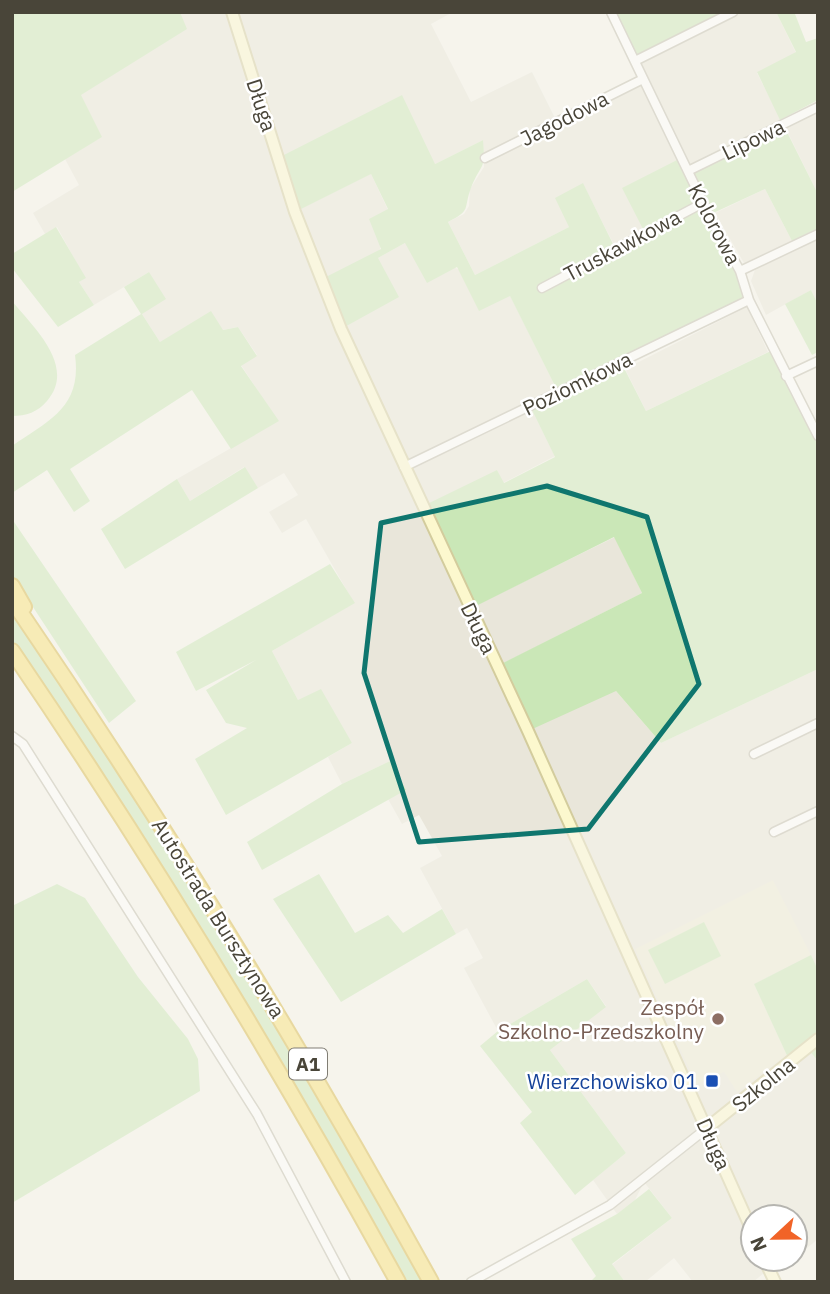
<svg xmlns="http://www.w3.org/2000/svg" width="830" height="1294" font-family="'IBM Plex Sans',sans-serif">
	<rect width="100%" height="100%" fill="#f5f4ec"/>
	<path fill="#e9e6da" d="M180,12H453L431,24L471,102L532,72L557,122L643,79L635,61L723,16L721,12H776L796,53L757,73L783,124L688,171L623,188L645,233L616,249L583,184L569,227L475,275L448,222L464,214L469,206L470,189L484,167L483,140L435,164L371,174L388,210L378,258L405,243L510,295L558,392L530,406L555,456L503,483L497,470L470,608L615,537L642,593L498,666L616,691L661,743L818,669V970L811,956L754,984L789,1061L807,1048L818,1061V1239L795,1258V1217H753V1259H764L769,1269L753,1282H693L674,1258L645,1282H625L612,1265L672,1218L644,1182L634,1202L617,1214L593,1180L626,1153L550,1050L606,1006L587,979L498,1031L464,968L483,958L467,928L456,934L420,868L442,856L419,815L402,824L388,799L406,790L390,761L342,784L328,757L352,743L298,700L272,651L354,603L306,519L282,533L269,512L298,495L284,473L258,488L244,467L190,501L177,479L278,421L241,365L257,355L238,327L160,342L142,314L149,272L94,305L79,282L85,278L57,227L45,234L33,213L79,185L65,159L101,137L80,95L186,29Z
		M818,113V194L786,129Z
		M765,189L792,241L744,263L715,213Z
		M818,239V304L811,290L766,315L751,281L755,270Z
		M747,307L768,352L646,411L625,369Z"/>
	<path fill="#edead6" d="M773,880L811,955L754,984L787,1055L737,1092L724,1072L696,1084L635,949Z"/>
	<path fill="#cae7b7" d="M12,12H180L187,29L81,95L102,137L12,192Z
		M611,12H721L724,17L635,61Z
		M776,12L795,14L806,42L818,38V100L780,120L757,72L796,52Z
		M402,95L435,164L483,140C486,172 481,162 471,188C463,209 472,210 448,222L475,275L569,227L555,198L583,183L615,248L645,233L622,188L681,158L687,171L783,124L818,194V228L792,241L765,189L709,215L740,271L749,300L621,362L646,411L773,350L818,436V669L661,743L616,691L528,731L497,666L642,593L614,537L470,609L421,507L497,470L504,483L555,457L530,406L558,392L510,296L479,311L457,267L427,283L405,243L378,258L399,297L341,329L320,280L381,249L369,219L388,209L371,174L295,212L278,158Z
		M56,227L86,278L79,282L94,305L58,327L12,268V254Z
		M149,272L166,299L142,314L160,342L211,311L223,330L238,327L257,356L241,366L279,421L231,449L192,390L70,469L90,501L74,512L47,470L12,493V446C50,420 82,407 75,355L141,314L124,287Z
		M811,290L818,304V352L812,355L785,304Z
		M12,301C33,327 77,366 47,401C38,412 26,416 12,416Z
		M245,467L258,488L125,569L101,529L177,479L190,501Z
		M12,519L136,701L109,723L12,575Z
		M330,564L355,603L272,651L298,700L321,689L352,743L226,815L195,759L247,728L226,723L206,690L256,660L196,691L176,652Z
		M12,610L151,820L318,1094L424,1282H405L130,816L12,639Z
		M390,761L406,790L262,870L247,842L342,784Z
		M319,874L355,933L388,915L403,933L442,909L456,934L341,1002L273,899Z
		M57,884L85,898L138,977L188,1039L198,1059L200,1091L12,1203V906Z
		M704,922L721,956L665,984L648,950Z
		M811,955L818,970V1061L807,1048L790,1062L754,984Z
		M587,979L606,1007L550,1050L626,1153L575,1195L520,1123L532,1112L480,1046L498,1031Z
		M649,1189L672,1218L612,1264L625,1282H590L596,1276L571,1239L617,1214Z"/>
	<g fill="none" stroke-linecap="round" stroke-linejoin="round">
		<g stroke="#c0bdae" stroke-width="11">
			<path id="street" d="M611,12L709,215L740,271L749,300L818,436
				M635,61L733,12
				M485,158L643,79
				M688,171L818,107
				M740,271L818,234
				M542,288L703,203
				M786,376L818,361
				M404,467L749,300
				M12,736L23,744L257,1114L346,1282
				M754,754L818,723
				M774,832L818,811
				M471,1282L610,1205L707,1128"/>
		</g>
		<g stroke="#d3cc9d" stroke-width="14">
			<path id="secondary" d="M232,12L295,212L341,329L528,731L753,1233
				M707,1128L818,1039
				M764,1259L775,1282"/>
		</g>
		<g stroke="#d7b743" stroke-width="18">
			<path id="highway" d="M12,586L24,607
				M12,600C163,821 302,1048 431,1282
				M12,651C151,855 279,1066 398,1282"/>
		</g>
		<use href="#street" stroke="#fff" stroke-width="8"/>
		<use href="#secondary" stroke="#fcf8ce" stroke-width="10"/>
		<use href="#highway" stroke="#f8df74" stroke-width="14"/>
	</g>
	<path d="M0 0H830V1294H0ZM547,486L647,517L699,684L588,829L419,842L364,673L381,523Z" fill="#f5f4ec" fill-opacity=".55" fill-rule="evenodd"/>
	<path fill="none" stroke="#0f766e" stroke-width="5" stroke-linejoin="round" d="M547,486L647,517L699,684L588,829L419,842L364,673L381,523Z"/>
	<circle fill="#8d6e63" stroke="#fff" stroke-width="2.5" cx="718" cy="1019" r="7"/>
	<rect fill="#1a4fb4" stroke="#fff" stroke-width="2.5" x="705" y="1074" width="14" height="14" rx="3.5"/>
	<g text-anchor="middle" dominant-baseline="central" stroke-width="5" stroke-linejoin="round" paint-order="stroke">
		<rect fill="#fff" stroke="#807d74" stroke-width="2" x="289" y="1048.5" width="38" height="31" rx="5"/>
		<g font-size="19" font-weight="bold" fill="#494539">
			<text x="308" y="1064">A1</text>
		</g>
		<g font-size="21" fill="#494539" stroke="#fff">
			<text transform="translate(262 105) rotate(72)">Długa</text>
			<text transform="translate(564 118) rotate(-27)">Jagodowa</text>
			<text transform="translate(753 139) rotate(-26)">Lipowa</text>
			<text transform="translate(715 224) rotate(62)">Kolorowa</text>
			<text transform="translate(622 245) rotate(-28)">Truskawkowa</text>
			<text transform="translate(577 383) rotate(-26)">Poziomkowa</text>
			<text transform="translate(479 628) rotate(64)">Długa</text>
			<text transform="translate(219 918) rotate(58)">Autostrada Bursztynowa</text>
			<text transform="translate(763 1084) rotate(-39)">Szkolna</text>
			<text transform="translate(714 1144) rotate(66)">Długa</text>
		</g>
		<g font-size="21" fill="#785e54" stroke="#fff" text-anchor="end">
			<text x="704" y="1007">Zespół<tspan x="704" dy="24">Szkolno-Przedszkolny</tspan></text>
		</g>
		<g font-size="21" fill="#164399" stroke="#fff" text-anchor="end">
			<text x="698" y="1081">Wierzchowisko 01</text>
		</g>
	</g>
	<rect width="830" height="1294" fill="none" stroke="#494539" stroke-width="28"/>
	<g transform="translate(774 1238) rotate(248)"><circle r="33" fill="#ffffff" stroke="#b6b5b0" stroke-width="2"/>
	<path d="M0-5L12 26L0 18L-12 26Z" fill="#f16327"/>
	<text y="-10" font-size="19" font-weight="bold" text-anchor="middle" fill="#494539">N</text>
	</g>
</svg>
